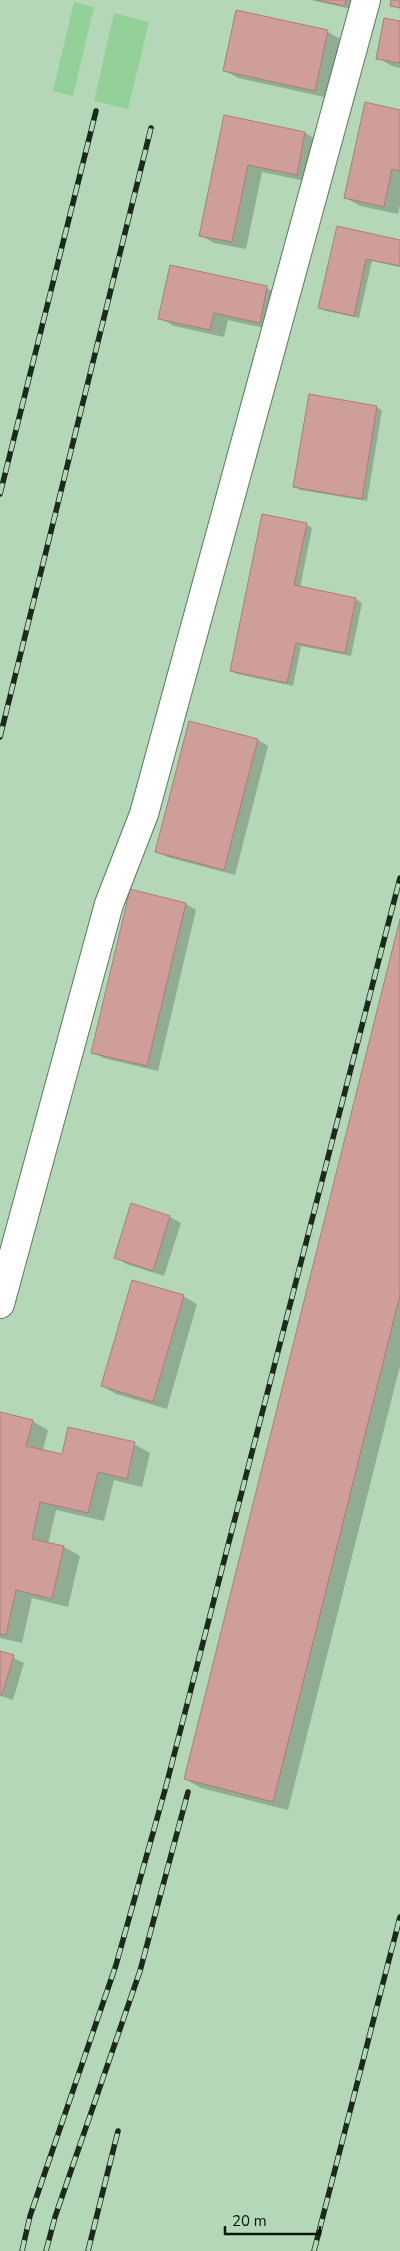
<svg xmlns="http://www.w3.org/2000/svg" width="400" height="2251" font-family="'Nunito Sans',sans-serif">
	<rect width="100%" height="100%" fill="#b4d8b7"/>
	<path fill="#93d198" d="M74,2L94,7L73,96L53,91Z
		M114,13L149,22L128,109L94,101Z"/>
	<path fill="#0003" d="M311,0H352L351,9Z
		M237,12L328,32L342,40L329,98L238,78L224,70Z
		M400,22V68L392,66L378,58Z
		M400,111V205L398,214L360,206L346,198Z
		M225,117L305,133L319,141L310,182L262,172L246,249L214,243L200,235Z
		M338,227L400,241V267L372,261L359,318L326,311L320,308Z
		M171,267L267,288L281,296L273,330L228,320L224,337L174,326L160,318Z
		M376,407L382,410L367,501L300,490L295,487Z
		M306,524L312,528L300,588L356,599L362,603L351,656L301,646L293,686L237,674L232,671Z
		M258,740L268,746L235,875L167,857L156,851Z
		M186,904L196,910L158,1071L103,1058L92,1052Z
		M400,924V1366L288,1810L201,1788L185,1779Z
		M132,1205L170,1217L181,1223L164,1276L126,1264L115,1257Z
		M183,1296L197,1304L167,1409L116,1394L102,1386Z
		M0,1414L32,1421L48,1430L43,1450L63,1456L134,1444L150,1453L142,1487L114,1480L104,1521L56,1510L48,1544L64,1547L80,1556L68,1607L32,1598L22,1643L0,1638Z
		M0,1652L24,1663L13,1700L0,1696Z"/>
	<path fill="#cf9e98" stroke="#ac7d77" d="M316,0H346L345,6Z
		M391,0H400V8L390,6Z
		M236,10L328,30L315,91L223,71Z
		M384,18L400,21V63L376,59Z
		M365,102L400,110V171L392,169L384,207L344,198Z
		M224,115L305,132L297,175L248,165L232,242L199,236Z
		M337,226L400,240V266L366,259L354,316L318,308Z
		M170,265L267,286L260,323L214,313L210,330L158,319Z
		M309,394L377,406L362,499L293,487Z
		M262,514L307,523L294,585L356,598L345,653L296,643L287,683L230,671Z
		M189,721L258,739L224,870L155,852Z
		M130,889L186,903L147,1066L91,1053Z
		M400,919V1295L273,1802L184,1779Z
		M131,1203L170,1216L153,1271L114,1258Z
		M132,1280L184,1295L153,1402L101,1386Z
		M0,1412L33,1420L26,1446L62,1454L68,1427L135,1442L127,1479L98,1472L88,1513L40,1502L32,1539L64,1546L52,1599L16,1590L6,1635L0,1634Z
		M0,1651L14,1655L2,1695L0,1694Z"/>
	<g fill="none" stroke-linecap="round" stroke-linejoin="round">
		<g stroke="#597a5c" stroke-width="30">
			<path id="minor" d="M0,1304L109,904L144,814L366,0"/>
		</g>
		<use href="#minor" stroke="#fff" stroke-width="28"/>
		<g stroke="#1b2a1c" stroke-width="5.5">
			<path id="rail" d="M0,494L96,111
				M0,737L151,128
				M22,2251L30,2216L116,1965L165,1790L400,878
				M46,2251L55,2217L140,1971L188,1792
				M88,2251L118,2131
				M314,2251L400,1917"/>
		</g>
		<use href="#rail" stroke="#b4d8b7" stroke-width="4" stroke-dasharray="11" stroke-linecap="butt"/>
	</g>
	<path d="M225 2226v8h95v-8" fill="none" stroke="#09160a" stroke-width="2.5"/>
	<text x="232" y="2226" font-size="15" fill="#09160a" stroke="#b4d8b7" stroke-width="4" paint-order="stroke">20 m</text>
</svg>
